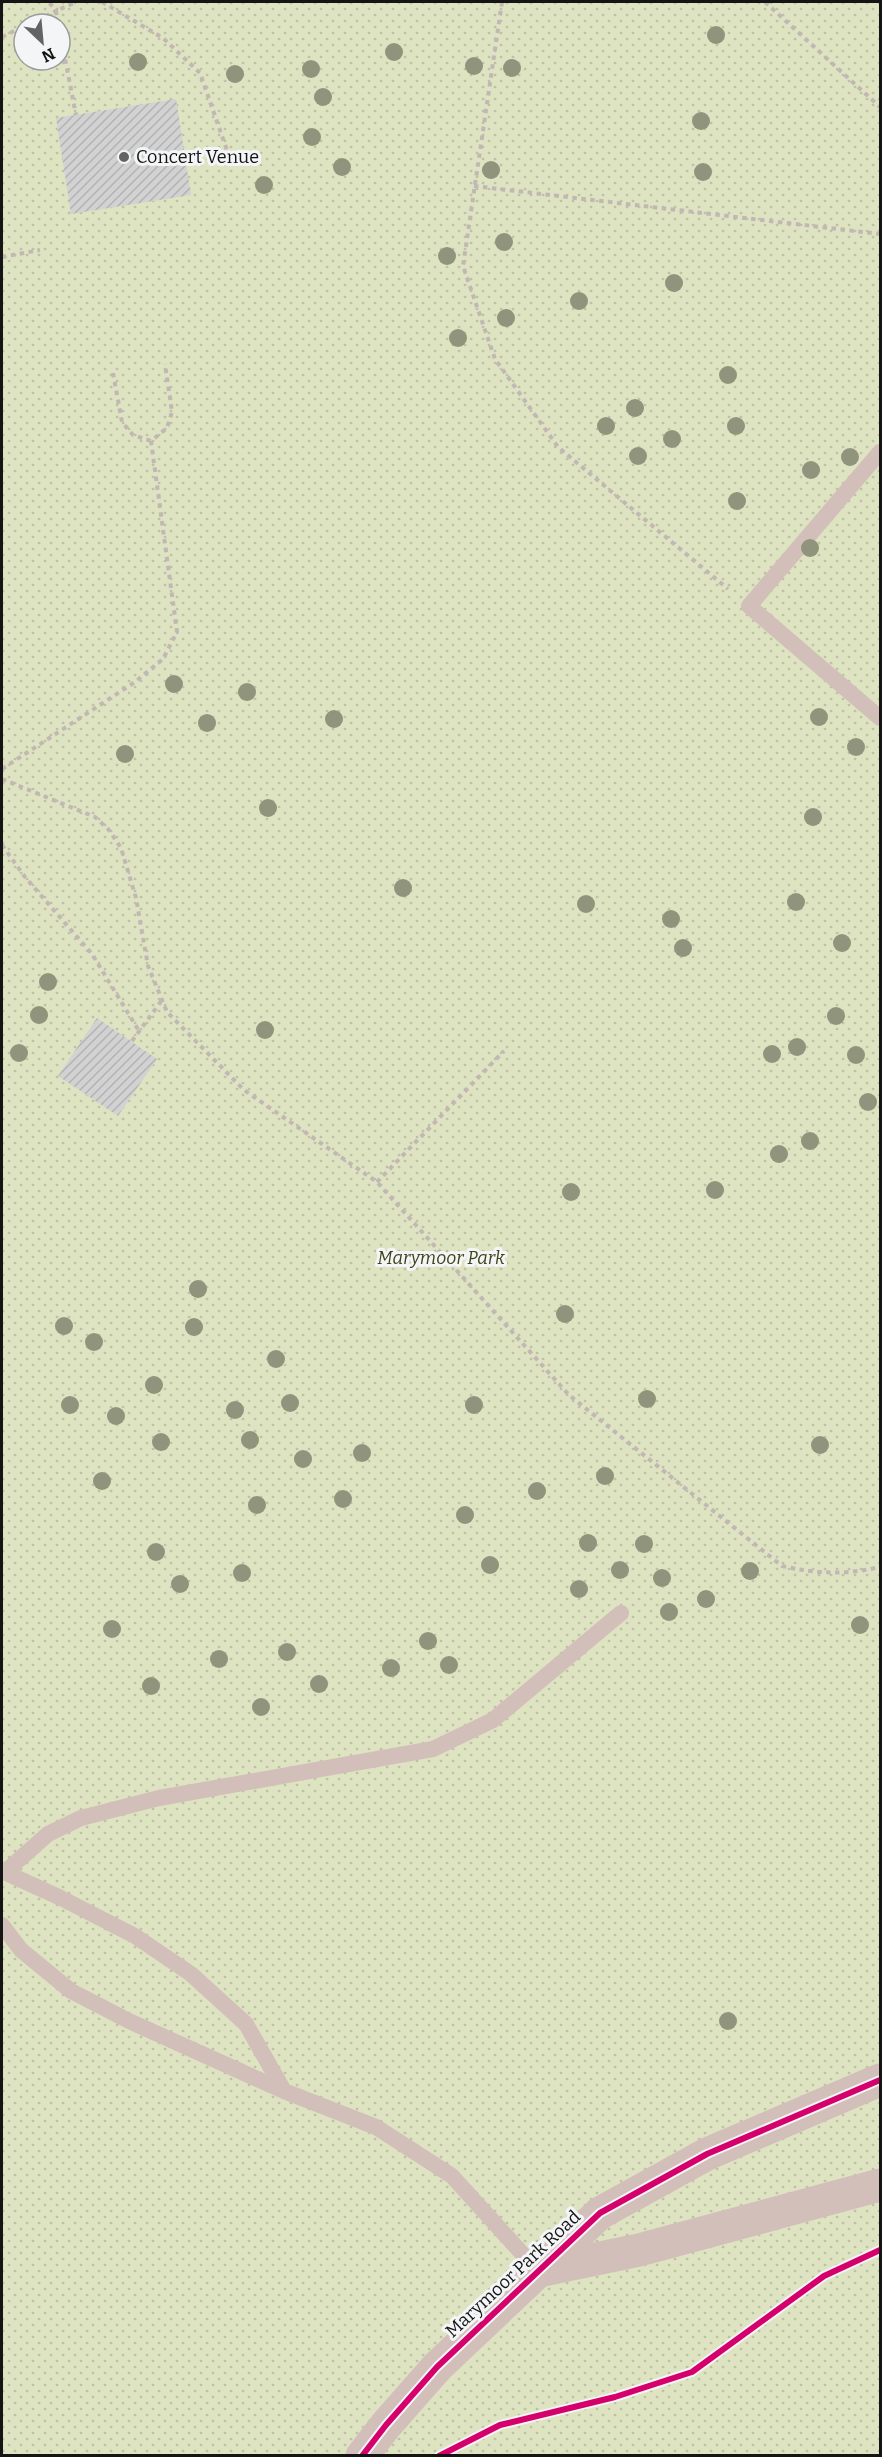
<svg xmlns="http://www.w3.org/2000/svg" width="882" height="2457" font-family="Bitter,serif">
	<defs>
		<pattern id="park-dots" width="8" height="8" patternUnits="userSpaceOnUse" patternTransform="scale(1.5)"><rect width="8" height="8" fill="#dee3c1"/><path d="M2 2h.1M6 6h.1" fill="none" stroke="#bec2a5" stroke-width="1.8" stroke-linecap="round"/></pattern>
		<pattern id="building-hatch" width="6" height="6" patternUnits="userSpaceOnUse" patternTransform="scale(1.5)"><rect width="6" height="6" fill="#d2d2d2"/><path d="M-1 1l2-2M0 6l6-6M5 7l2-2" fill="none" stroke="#b3b3b3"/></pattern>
	</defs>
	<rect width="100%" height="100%" fill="#f5f5f5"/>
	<path fill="url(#park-dots)" fill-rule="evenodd" d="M2,2H880V2455L2,2456ZM24,24H60V60H24Z"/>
	<path fill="url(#building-hatch)" d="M176,99L191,195L71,214L56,118Z
		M97,1018L157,1059L118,1116L58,1076Z"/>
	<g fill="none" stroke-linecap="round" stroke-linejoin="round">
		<path stroke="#c2b7b4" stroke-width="4" stroke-dasharray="4.5 4.5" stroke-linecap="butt" d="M102,2L163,38L200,73L229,156
			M502,2L463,266L495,359L558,447L728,589
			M765,2L880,107
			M29,24L56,11L49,2
			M58,24L56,11L76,2
			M60,33L76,115
			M2,37L24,26
			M474,186L880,234
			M2,257L40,250
			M113,373L122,422L133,435L151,441
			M2,769L135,682L163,659L177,632L151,441L167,428L172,412L165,364
			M2,779L95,817L109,830L121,848L136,898L148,966L167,1012L244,1090L377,1182L569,1395L782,1566C818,1574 845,1575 880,1567
			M2,845L25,877L92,954L139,1031
			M132,1041L162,1000
			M377,1182L504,1051"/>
		<path stroke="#d3bfba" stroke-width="16" d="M880,452L749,606L880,718
			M2,1871L61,1898L135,1936L191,1974L246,2024L284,2091
			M5,1872L48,1834L81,1818L159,1798L433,1749L493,1720L621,1613
			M2,1925L21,1950L71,1991L129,2021L284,2091L376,2127L452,2176L538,2271"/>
		<path stroke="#d3bfba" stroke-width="33" d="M538,2271L639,2250L880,2185
			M362,2456L386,2425L437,2367L600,2213L707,2154L880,2080"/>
		<g stroke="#f4f5f6" stroke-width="10">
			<path id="cycleway" d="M362,2456L386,2425L437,2367L600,2213L707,2154L880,2080
				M439,2456L500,2425L615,2397L692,2372L824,2276L880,2250"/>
		</g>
		<use href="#cycleway" stroke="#d6006c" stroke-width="6"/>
	</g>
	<g fill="#91947d">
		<circle cx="716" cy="35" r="9"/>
		<circle cx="394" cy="52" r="9"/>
		<circle cx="138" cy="62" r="9"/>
		<circle cx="474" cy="66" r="9"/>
		<circle cx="512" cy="68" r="9"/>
		<circle cx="311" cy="69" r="9"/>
		<circle cx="235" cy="74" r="9"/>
		<circle cx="323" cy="97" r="9"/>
		<circle cx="701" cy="121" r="9"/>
		<circle cx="312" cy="137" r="9"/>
		<circle cx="342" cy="167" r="9"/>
		<circle cx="491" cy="170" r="9"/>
		<circle cx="703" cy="172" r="9"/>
		<circle cx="264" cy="185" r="9"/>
		<circle cx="504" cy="242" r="9"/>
		<circle cx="447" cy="256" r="9"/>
		<circle cx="674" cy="283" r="9"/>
		<circle cx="579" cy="301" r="9"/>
		<circle cx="506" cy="318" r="9"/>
		<circle cx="458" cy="338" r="9"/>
		<circle cx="728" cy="375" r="9"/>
		<circle cx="635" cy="408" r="9"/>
		<circle cx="606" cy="426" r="9"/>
		<circle cx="736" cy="426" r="9"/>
		<circle cx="672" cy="439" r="9"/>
		<circle cx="638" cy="456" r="9"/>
		<circle cx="850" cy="457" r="9"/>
		<circle cx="811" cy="470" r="9"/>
		<circle cx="737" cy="501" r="9"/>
		<circle cx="810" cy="548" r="9"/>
		<circle cx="174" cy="684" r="9"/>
		<circle cx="247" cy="692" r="9"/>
		<circle cx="819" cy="717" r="9"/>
		<circle cx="334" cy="719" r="9"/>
		<circle cx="207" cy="723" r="9"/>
		<circle cx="856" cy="747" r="9"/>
		<circle cx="125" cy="754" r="9"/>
		<circle cx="268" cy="808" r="9"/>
		<circle cx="813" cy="817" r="9"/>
		<circle cx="403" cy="888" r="9"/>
		<circle cx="796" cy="902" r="9"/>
		<circle cx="586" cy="904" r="9"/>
		<circle cx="671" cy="919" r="9"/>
		<circle cx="842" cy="943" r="9"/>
		<circle cx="683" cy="948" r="9"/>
		<circle cx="48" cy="982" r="9"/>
		<circle cx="39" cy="1015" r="9"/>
		<circle cx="836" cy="1016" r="9"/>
		<circle cx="265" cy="1030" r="9"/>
		<circle cx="797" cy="1047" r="9"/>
		<circle cx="19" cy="1053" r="9"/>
		<circle cx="772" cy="1054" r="9"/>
		<circle cx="856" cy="1055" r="9"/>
		<circle cx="868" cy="1102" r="9"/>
		<circle cx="810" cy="1141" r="9"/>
		<circle cx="779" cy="1154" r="9"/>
		<circle cx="715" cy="1190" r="9"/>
		<circle cx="571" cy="1192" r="9"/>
		<circle cx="198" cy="1289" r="9"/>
		<circle cx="565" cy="1314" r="9"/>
		<circle cx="64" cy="1326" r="9"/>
		<circle cx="194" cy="1327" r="9"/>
		<circle cx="94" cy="1342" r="9"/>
		<circle cx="276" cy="1359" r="9"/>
		<circle cx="154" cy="1385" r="9"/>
		<circle cx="647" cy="1399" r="9"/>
		<circle cx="290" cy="1403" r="9"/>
		<circle cx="70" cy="1405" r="9"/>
		<circle cx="474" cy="1405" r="9"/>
		<circle cx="235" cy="1410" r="9"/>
		<circle cx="116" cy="1416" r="9"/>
		<circle cx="250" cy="1440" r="9"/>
		<circle cx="161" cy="1442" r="9"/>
		<circle cx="820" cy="1445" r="9"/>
		<circle cx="362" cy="1453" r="9"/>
		<circle cx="303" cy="1459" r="9"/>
		<circle cx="605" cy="1476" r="9"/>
		<circle cx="102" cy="1481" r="9"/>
		<circle cx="537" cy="1491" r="9"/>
		<circle cx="343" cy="1499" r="9"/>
		<circle cx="257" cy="1505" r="9"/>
		<circle cx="465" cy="1515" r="9"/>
		<circle cx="588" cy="1543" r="9"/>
		<circle cx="644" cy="1544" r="9"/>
		<circle cx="156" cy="1552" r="9"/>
		<circle cx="490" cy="1565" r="9"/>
		<circle cx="620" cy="1570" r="9"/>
		<circle cx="750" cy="1571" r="9"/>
		<circle cx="242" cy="1573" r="9"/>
		<circle cx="662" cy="1578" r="9"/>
		<circle cx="180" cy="1584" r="9"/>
		<circle cx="579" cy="1589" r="9"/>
		<circle cx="706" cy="1599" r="9"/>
		<circle cx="669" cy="1612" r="9"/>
		<circle cx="860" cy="1625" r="9"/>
		<circle cx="112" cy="1629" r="9"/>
		<circle cx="428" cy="1641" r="9"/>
		<circle cx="287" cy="1652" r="9"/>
		<circle cx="219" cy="1659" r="9"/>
		<circle cx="449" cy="1665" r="9"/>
		<circle cx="391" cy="1668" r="9"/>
		<circle cx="319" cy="1684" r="9"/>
		<circle cx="151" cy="1686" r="9"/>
		<circle cx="261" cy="1707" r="9"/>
		<circle cx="728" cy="2021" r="9"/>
	</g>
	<circle fill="#636363" stroke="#f4f5f6" stroke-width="2" cx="124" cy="157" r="6"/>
	<g text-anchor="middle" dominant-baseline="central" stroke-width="6" stroke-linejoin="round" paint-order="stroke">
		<g font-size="18" fill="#141415" stroke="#f4f5f6" text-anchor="start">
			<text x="136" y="157">Concert Venue</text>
		</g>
		<g font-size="18" font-style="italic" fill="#40441a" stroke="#f4f5f6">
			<text x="441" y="1258">Marymoor Park</text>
		</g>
		<g font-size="18" fill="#141415" stroke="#f4f5f6">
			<text transform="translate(513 2274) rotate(-43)">Marymoor Park Road</text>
		</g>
	</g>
	<rect width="882" height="2457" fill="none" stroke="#141415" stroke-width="6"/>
	<g transform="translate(42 42) rotate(154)"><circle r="28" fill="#f4f5f6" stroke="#9a9b9c" stroke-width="1.5"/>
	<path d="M0-4.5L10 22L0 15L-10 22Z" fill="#636363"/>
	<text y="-9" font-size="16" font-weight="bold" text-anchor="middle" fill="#141415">N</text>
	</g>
</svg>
